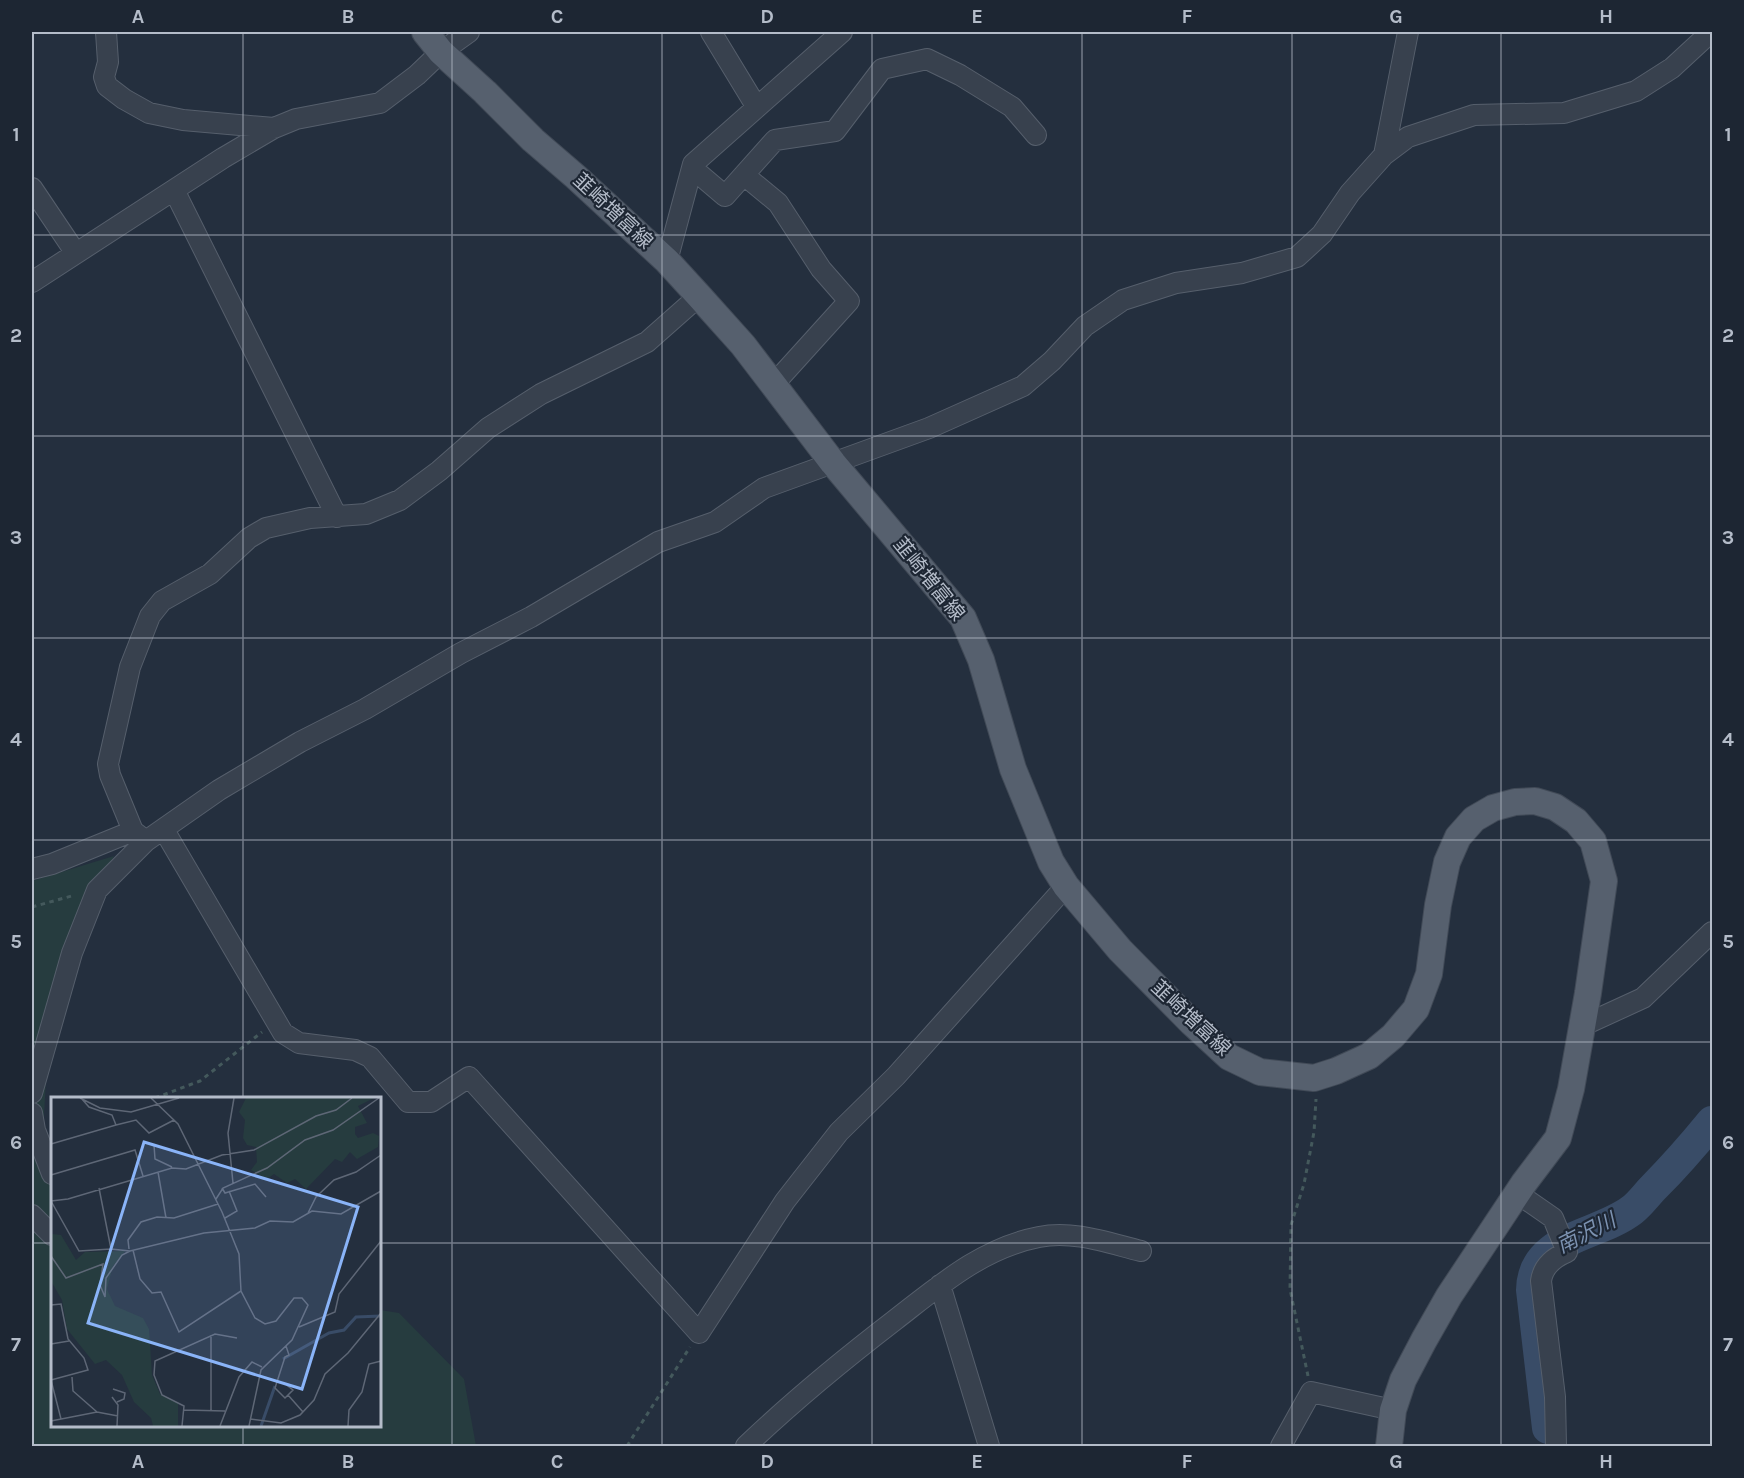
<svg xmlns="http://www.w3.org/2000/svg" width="1744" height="1478" font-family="Karla,'Noto Sans JP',sans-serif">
	<rect width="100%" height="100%" fill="#242f3e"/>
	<path fill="#263c3f" d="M114,856L51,992L43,1133L52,1160V1426H380V1310L399,1313L464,1379L476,1446H32V881Z"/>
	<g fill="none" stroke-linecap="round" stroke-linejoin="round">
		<path stroke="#394c67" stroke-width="32" d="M1548,1428L1532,1290C1533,1236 1597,1237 1632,1210C1640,1204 1647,1194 1654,1187C1675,1166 1694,1144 1712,1122"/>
		<g stroke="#565f6c" stroke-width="22">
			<path id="minor" d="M106,32L108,62L104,77L107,86L124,99L149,113L183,120L274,128
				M711,32L756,106
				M1384,155L1408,32
				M692,168L725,196L775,140L835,131L882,69L927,59L960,75L1012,107L1036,135
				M744,175L778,203L821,269L849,301L773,385
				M32,188L75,252
				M174,190L337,517
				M667,261L693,164L842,32
				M32,282L223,158L274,128L296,119L380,103L417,75L441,52L469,32
				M164,830L283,1033L299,1043L355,1050L370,1057L408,1102H431L469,1077L699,1333L785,1201L839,1132L896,1076L1066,886
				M133,831L110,775L108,764L130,667L150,616L162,601L210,574L249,538L266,528L310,518L366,514L400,500L439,471L488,428L541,394L647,342L699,296
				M32,869L52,864L133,831L146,841L219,790L300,742L365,709L461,653L531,617L658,542L715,522L764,488L929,428L1023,386L1052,361L1085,326L1123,300L1176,283L1242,273L1297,257L1322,234L1350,193L1384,155L1408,137L1474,115L1564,113L1636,91L1672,68L1711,32
				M1582,1026L1643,998L1712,932
				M32,1093L72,953L97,890L146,841
				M32,1113L35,1130L52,1174
				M1517,1193L1553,1218L1567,1252C1555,1257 1543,1266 1541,1281L1555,1397L1556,1446
				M32,1215L52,1235
				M940,1285L989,1446
				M746,1446C793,1401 843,1360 895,1320C939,1286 982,1248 1039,1237C1073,1230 1108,1243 1141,1251
				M1281,1446L1311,1392L1393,1410"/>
		</g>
		<g stroke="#414a57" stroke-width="28">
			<path id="major" d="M425,32L441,52L485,92L533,140L576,177L667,261L699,296L743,345L833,463L963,618L981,660L1013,769L1051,862L1066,886L1120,950L1192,1023L1229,1057L1260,1072L1314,1078L1336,1071L1369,1056L1393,1036L1416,1009L1429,974L1438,905L1447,862L1458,837L1474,819L1493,808L1515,802L1535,801L1555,807L1576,821L1593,841L1604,881L1588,993L1571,1089L1558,1138L1524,1183L1449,1296L1424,1340L1403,1380L1393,1410L1389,1446"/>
		</g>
		<path stroke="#44595c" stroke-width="3" stroke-dasharray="4.5 4.5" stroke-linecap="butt" d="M32,907L75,895
			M155,1098L200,1081L262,1032
			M1308,1376L1290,1289L1291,1225L1304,1184L1314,1132L1316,1099
			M627,1446L690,1347"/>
		<use href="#minor" stroke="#38414e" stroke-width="20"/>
		<use href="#major" stroke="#56606e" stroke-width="26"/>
	</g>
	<path fill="none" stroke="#b4bcc9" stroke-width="1.5" stroke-opacity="0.55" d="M243,32V1098M452,32V1446M662,32V1446M872,32V1446M1082,32V1446M1292,32V1446M1501,32V1446M32,235H1712M32,436H1712M32,638H1712M32,840H1712M32,1042H1712M32,1243H52M380,1243H1712M243,1426V1446"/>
	<g text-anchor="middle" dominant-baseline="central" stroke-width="4.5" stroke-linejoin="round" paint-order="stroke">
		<g font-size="20" fill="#b4bcc9" stroke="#1d2633">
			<text transform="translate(613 211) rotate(43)">韮崎増富線</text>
			<text transform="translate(929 579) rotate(51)">韮崎増富線</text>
			<text transform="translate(1191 1018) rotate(43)">韮崎増富線</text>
		</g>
		<g font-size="21" font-style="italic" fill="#7c92b1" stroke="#1d2633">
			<text transform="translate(1586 1233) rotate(-27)">南沢川</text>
		</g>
	</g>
	<g transform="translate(51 1097)">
		<rect width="330" height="330" fill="#242f3e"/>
		<path d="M195,1H323L307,9L316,26L304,30V37L307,41L322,36L328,39L327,50L306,62L299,55L291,65L284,62L255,92L244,82L236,86L223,77L216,82L200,73L206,65L205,50L196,48L192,41L194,23L188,15ZM1,137L10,138L25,163L34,155L74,154L62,169L56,192L64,209L92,221L98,232L101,278L109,297L127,306V329H102L100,321L83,305L71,278L55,263L44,267L16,232L11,203L0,184Z" fill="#263c3f"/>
		<path fill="none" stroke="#394c67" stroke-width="3" d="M232,262L278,236L293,233L305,220L330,219M210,329L224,289"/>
		<path fill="none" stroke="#5e6776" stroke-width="1.5" d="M29,1L49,11L80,15L128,1M100,1L127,27L171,115L188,157L190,194L204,221L214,227L225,224L243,201H251L257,208L241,243L210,273L198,329M65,28L85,23L98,36L123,23M0,47L65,28L61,18L38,10L30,1M103,48L104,62L121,70M107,75L115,121M0,78L84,53L92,79M182,86L177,36L183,1M48,91L60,152L79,154L153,136L204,131L219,124L242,125L261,114L290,117L330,94M171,91L174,96L204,87L215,100M165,102L172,91L216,71L254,43L282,33L328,1M0,104L17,102L121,71L135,72L171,58L203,53L265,19L285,13L301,1M0,104L28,154L60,152M257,116L265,100L283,83L305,75L330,58M174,121L186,114L178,94M78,152L77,143L90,125L106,120L123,121L167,107M82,153L89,182L101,196L110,195L128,235L190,194M0,159L15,181L52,167L49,188L54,200L55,181L71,158L79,154M0,208L10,207L17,242L33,261L37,273L0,283M248,230L284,215L288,197L330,144M160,238V313M0,247L18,244M21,280L22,294L46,315M0,283L10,322M233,286L242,293L234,301L224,291L234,260L238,258L235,249M62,292L74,296L73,302L66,305M237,298L252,315M61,300L67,308L66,329M133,313L174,314M199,322L230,326L249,318L263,303L274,277L297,256L330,216M0,324L46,315L67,319M131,329L133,309L111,298L103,278L104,264L164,237L186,241M169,329L188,280L201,265L211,270M297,329L298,313L311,295L318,267L330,264"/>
		<path fill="#8ab4f8" fill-opacity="0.15" stroke="#8ab4f8" stroke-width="3" d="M93,45L307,110L251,292L37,226Z"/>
		<rect width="330" height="330" fill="none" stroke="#b4bcc9" stroke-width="3"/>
	</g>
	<rect width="1744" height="1478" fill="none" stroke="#1d2633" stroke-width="66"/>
	<rect x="33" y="33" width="1678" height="1412" fill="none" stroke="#b4bcc9" stroke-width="2"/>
	<g font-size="20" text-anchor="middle" font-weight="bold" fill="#b4bcc9">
		<text x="138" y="23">A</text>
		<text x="348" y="23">B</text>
		<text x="557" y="23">C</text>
		<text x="767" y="23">D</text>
		<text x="977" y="23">E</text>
		<text x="1187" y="23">F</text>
		<text x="1396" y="23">G</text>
		<text x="1606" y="23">H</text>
		<text x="16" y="141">1</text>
		<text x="1728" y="141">1</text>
		<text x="16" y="342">2</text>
		<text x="1728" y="342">2</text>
		<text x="16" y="544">3</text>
		<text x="1728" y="544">3</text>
		<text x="16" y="746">4</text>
		<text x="1728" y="746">4</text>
		<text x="16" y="948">5</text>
		<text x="1728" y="948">5</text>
		<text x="16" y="1149">6</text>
		<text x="1728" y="1149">6</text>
		<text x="16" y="1351">7</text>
		<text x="1728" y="1351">7</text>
		<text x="138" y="1468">A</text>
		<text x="348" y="1468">B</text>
		<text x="557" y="1468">C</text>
		<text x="767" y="1468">D</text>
		<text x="977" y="1468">E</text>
		<text x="1187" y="1468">F</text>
		<text x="1396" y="1468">G</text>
		<text x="1606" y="1468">H</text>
	</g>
</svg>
